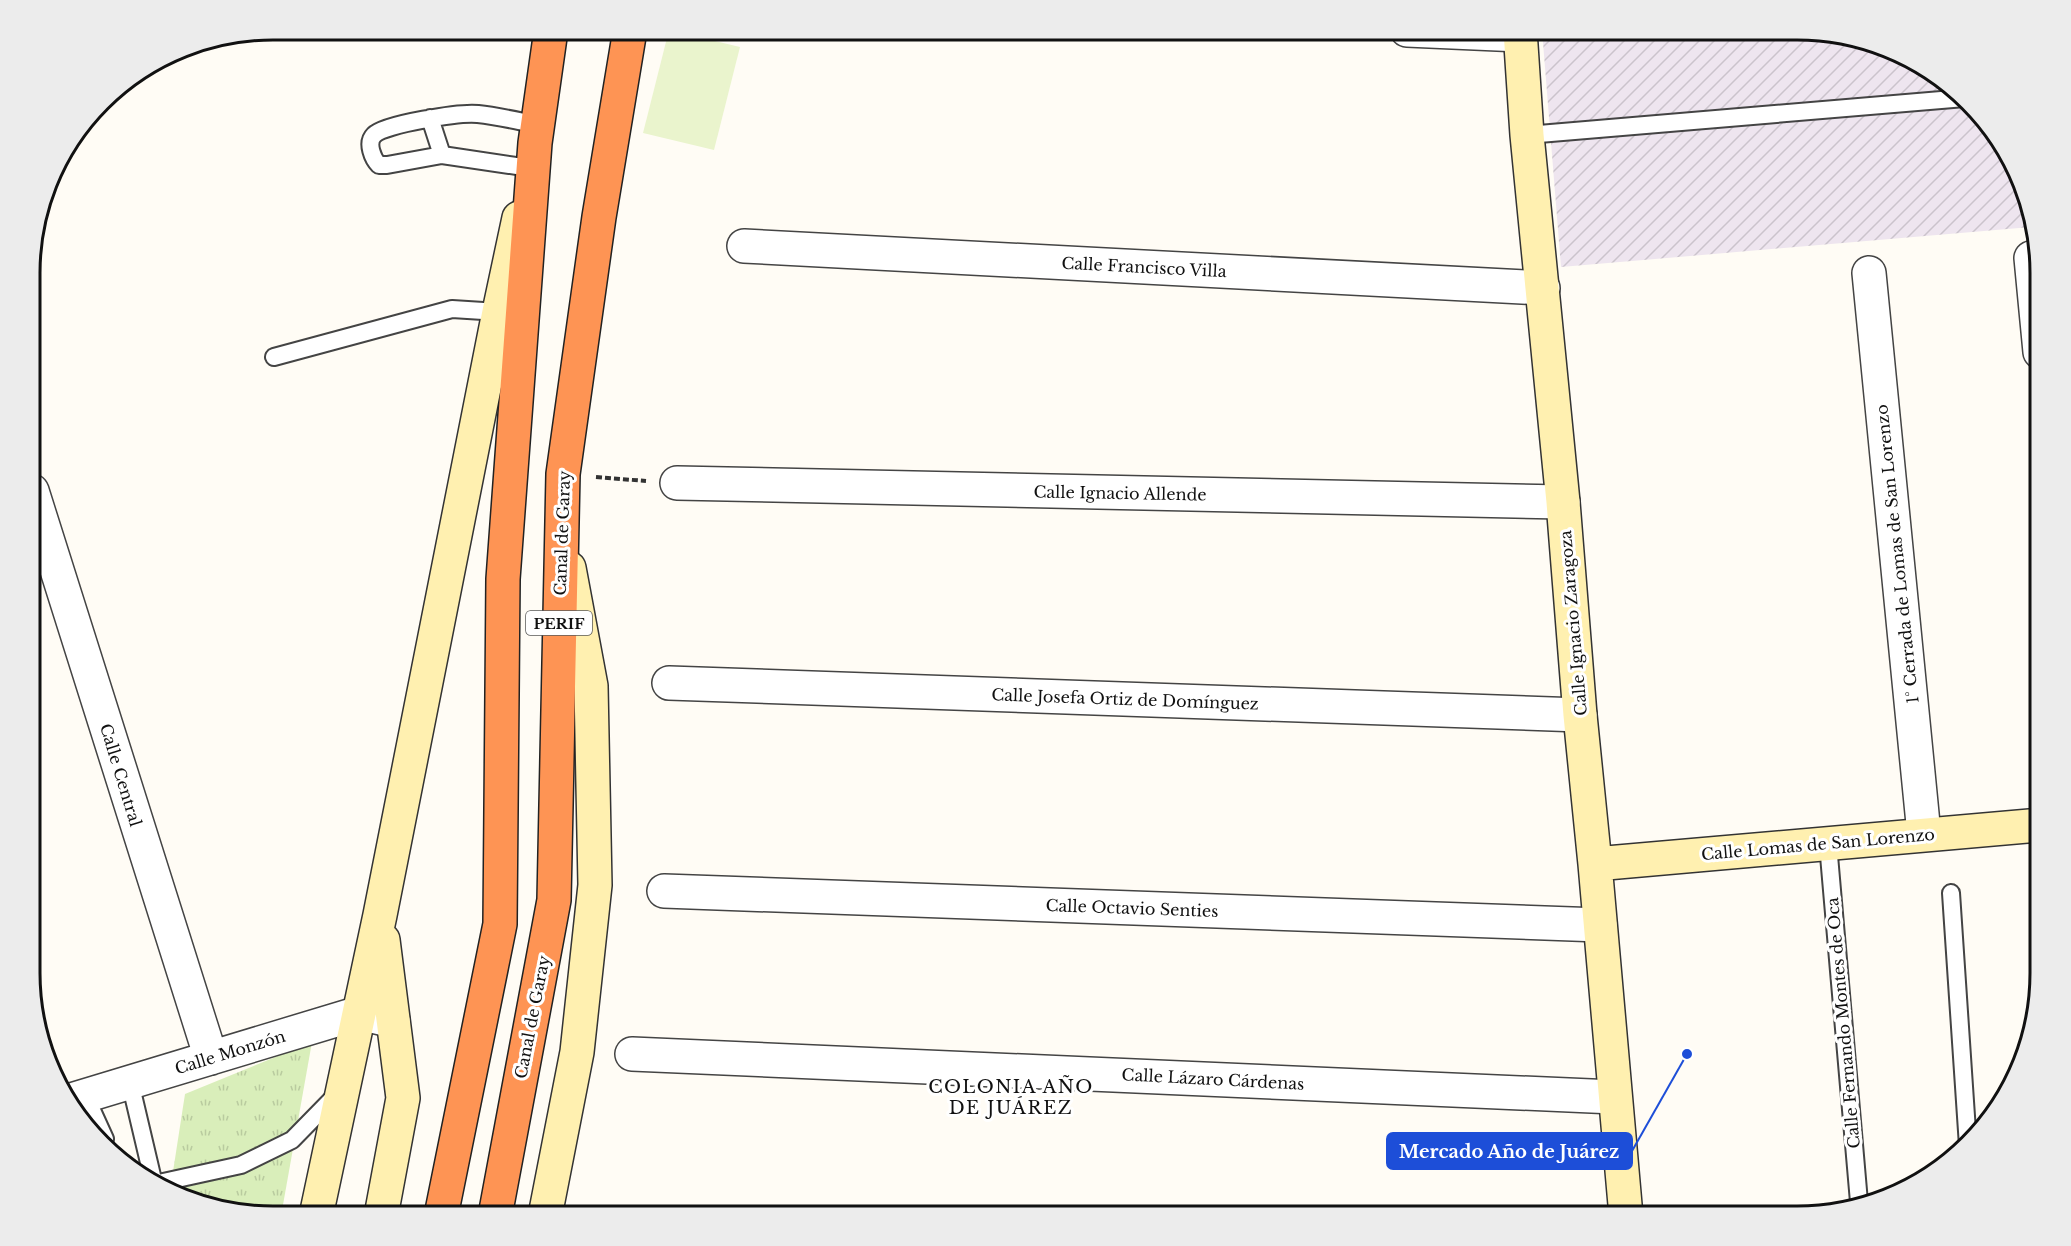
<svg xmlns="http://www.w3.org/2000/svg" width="2071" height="1246" font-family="'Libre Baskerville',serif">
	<defs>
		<pattern id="industrial-furrows" width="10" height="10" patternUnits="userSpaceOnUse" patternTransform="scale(1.5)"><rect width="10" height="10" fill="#eee5ef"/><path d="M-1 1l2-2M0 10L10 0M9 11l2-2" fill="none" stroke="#cbc3cc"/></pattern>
		<pattern id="grass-tufts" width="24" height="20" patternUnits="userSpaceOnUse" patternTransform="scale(1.5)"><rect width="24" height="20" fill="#d9eeba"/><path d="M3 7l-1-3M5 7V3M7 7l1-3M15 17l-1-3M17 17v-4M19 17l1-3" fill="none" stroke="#b9cb9f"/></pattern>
	</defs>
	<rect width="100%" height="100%" fill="#fffcf5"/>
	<path fill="url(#industrial-furrows)" d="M1542,30H1798L1861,38L1920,63L1969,101L2008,151L2031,227L1561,267Z"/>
	<path fill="url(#grass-tufts)" d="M312,1042L281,1216L210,1208L170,1191L185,1094Z"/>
	<path fill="#eaf4cd" d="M669,30L740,47L714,150L643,133Z"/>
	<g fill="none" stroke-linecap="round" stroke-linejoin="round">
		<g stroke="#444" stroke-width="20">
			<path id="lane" d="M430,118L442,155
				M1527,135L1965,98
				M530,168L442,155L387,165H379C373,159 366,143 374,135C384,124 461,112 478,114C498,116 518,121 538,125
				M274,357L452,309L499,312
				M1828,844L1859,1202
				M1951,893L1968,1146
				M130,1082L154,1184
				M85,1095L105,1139
				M154,1184L241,1165L292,1140L337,1094"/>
		</g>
		<g stroke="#444" stroke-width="36">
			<path id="street" d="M1407,30L1520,35
				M744,246L1543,288
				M2031,258L2040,352
				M1869,273L1924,834
				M677,483L1563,502
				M32,491L211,1058
				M669,683L1580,715
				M664,891L1600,925
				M632,1054L1614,1097
				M68,1101L359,1013L393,1021"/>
		</g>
		<g stroke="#333" stroke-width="36">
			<path id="secondary" d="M1520,30L1527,135L1563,502L1580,715L1595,864L1626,1216
				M1595,864L2040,825
				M316,1216L380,915L499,312L519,218
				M381,1216L403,1098L383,940
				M545,1216L577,1052L595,885L591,686L569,568"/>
		</g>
		<g stroke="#222" stroke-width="36">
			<path id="highway" d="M441,1216L500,924L503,579L535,143L551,30
				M495,1216L554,900L563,474L599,217L630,30"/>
		</g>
		<path stroke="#333" stroke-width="4" stroke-dasharray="6 3" stroke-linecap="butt" d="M596,477L646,481"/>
		<use href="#lane" stroke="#fff" stroke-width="16"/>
		<use href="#street" stroke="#fff" stroke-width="33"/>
		<use href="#secondary" stroke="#fff0b0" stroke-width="33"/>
		<use href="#highway" stroke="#fe9454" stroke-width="33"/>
	</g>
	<g text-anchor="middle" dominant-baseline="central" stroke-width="6" stroke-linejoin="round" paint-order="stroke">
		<rect fill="#fff" stroke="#585858" stroke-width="1.5" x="526" y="611" width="66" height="24" rx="4.5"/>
		<g font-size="15" font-weight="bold" fill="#111">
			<text x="559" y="623">PERIF</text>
		</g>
		<g font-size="16" fill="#111" stroke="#fff">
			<text transform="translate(1144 267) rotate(3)">Calle Francisco Villa</text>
			<text transform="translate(1120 493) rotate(1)">Calle Ignacio Allende</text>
			<text transform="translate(562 533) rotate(-88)">Canal de Garay</text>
			<text transform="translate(1897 554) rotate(-96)">1° Cerrada de Lomas de San Lorenzo</text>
			<text transform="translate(1573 623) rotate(-95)">Calle Ignacio Zaragoza</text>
			<text transform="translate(1125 699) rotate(2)">Calle Josefa Ortiz de Domínguez</text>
			<text transform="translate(121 775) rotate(73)">Calle Central</text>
			<text transform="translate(1818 844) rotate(-5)">Calle Lomas de San Lorenzo</text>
			<text transform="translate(1132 908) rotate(2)">Calle Octavio Senties</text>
			<text transform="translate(532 1017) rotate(-79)">Canal de Garay</text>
			<text transform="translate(1843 1023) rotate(-95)">Calle Fernando Montes de Oca</text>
			<text transform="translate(230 1052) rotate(-17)">Calle Monzón</text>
			<text transform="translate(1213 1079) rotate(3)">Calle Lázaro Cárdenas</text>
		</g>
		<g font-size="18" letter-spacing="1.5" fill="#111" stroke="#fff">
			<text x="1011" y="1087">COLONIA AÑO<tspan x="1011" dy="21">DE JUÁREZ</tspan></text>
		</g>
	</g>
	<path d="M0 0H2071V1246H0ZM273 40H1797A233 233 0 0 1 2030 273V973A233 233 0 0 1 1797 1206H273A233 233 0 0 1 40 973V273A233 233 0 0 1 273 40Z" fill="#ececec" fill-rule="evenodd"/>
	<path fill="none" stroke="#111" stroke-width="3" d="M273 40H1797A233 233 0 0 1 2030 273V973A233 233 0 0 1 1797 1206H273A233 233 0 0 1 40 973V273A233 233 0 0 1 273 40Z"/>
	<path fill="none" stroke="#1d4ed8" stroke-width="2" d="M1687 1054L1632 1151"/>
	<circle fill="#1d4ed8" stroke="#fff" stroke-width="2" cx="1687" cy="1054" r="6"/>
	<rect fill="#1d4ed8" stroke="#1d4ed8" stroke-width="2" x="1387" y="1133" width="245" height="36" rx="6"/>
	<g font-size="18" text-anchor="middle" font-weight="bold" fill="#fff">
		<text x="1509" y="1158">Mercado Año de Juárez</text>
	</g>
</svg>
